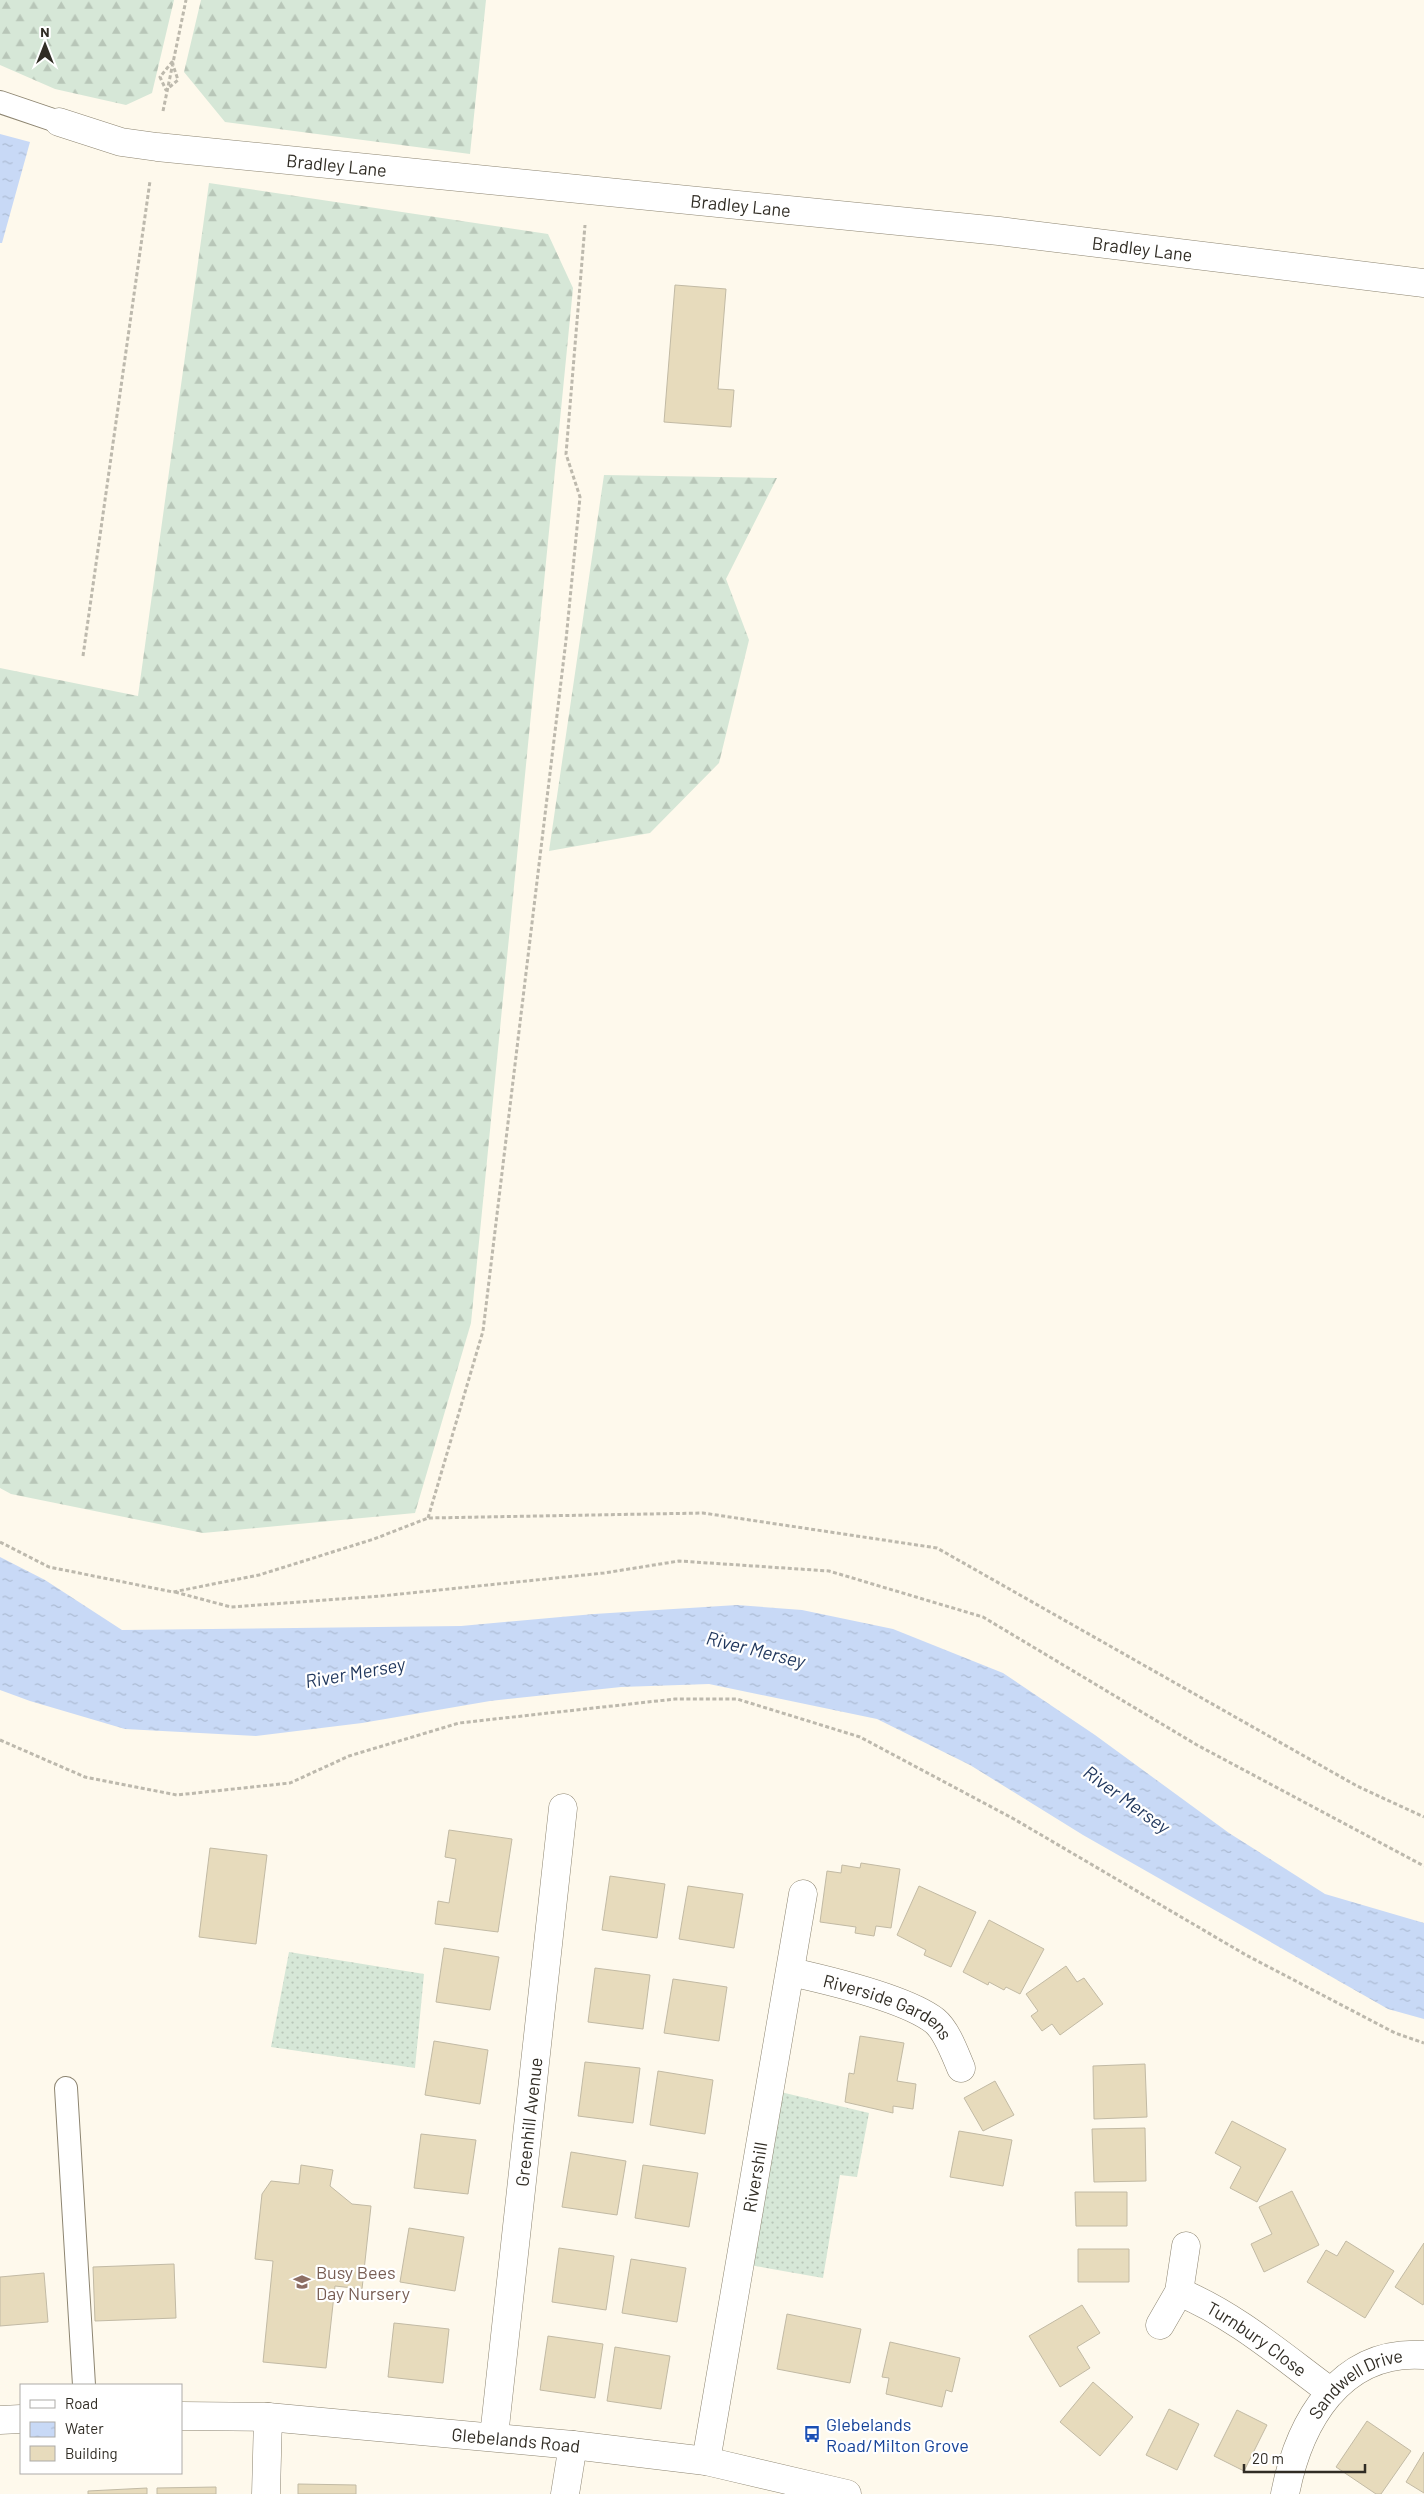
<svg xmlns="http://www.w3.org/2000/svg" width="1424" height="2494" font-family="Barlow,sans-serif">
	<defs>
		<pattern id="grass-dots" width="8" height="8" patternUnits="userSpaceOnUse" patternTransform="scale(1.25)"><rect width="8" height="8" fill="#d6e7d7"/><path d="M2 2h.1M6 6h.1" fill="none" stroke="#b8c6b8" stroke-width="1.8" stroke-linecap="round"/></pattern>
		<pattern id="forest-firs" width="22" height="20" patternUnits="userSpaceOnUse" patternTransform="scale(1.25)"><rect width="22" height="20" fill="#d6e7d7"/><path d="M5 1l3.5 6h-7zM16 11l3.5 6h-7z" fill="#b8c6b8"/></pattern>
		<pattern id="water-ripples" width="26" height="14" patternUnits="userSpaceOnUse" patternTransform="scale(1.25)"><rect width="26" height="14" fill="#c8d9f6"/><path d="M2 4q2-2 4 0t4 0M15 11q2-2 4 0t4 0" fill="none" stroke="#acbbd3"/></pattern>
	</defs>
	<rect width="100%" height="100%" fill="#fef9ec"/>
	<path fill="url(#grass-dots)" d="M289,1952L424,1974L415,2068L271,2047Z
		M768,2089L869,2113L857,2177L840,2175L823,2278L744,2264Z"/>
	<path fill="url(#forest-firs)" d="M0,0H174L152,93L126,105L55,89L0,65Z
		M201,0H486L470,154L225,122L184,72Z
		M209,183L548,234L573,288L471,1323L415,1513L203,1533L11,1494L0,1488V668L138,696Z
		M604,475L777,478L726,579L749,640L719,763L650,833L549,851Z"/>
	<path fill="url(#water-ripples)" d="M0,134L30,142L2,243H0Z
		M0,1557L45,1580L122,1630L461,1626L594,1614L737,1605L802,1610L893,1629L1003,1673L1095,1735L1229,1833L1325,1894L1424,1923V2019L1388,2009L1083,1835L970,1765L877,1719L709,1684L621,1687L490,1701L362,1723L256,1736L125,1729L30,1701L0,1690Z"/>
	<path fill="#e7dbbc" stroke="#c2baa4" d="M675,285L726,289L718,389L734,390L731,427L664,422Z
		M449,1830L512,1839L498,1932L435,1924L438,1901L449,1903L456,1859L445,1857Z
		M210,1848L267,1855L256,1944L199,1937Z
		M861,1863L900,1869L891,1928L876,1926L874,1936L855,1933L856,1927L820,1922L827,1871L841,1873L842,1865L860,1868Z
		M610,1876L665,1884L657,1938L602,1930Z
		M688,1886L743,1894L734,1948L679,1939Z
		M919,1886L976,1912L951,1967L924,1955L926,1950L897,1935Z
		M989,1920L1044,1949L1020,1994L1006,1987L1004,1990L989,1982L988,1985L963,1972Z
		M444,1948L499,1957L490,2010L436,2002Z
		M1066,1966L1077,1982L1084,1978L1103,2004L1060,2035L1052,2024L1042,2031L1031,2016L1038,2011L1026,1994Z
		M595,1968L650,1975L643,2029L588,2022Z
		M673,1979L727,1987L719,2041L664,2033Z
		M860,2036L904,2043L897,2081L916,2084L913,2109L893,2106V2113L845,2102L849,2073L854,2074Z
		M434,2041L488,2050L480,2104L425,2095Z
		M585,2062L640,2068L633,2123L578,2116Z
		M1145,2064L1147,2117L1094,2119L1093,2066Z
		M658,2071L713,2080L705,2134L650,2125Z
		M995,2081L1014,2115L983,2131L964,2098Z
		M1232,2121L1286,2149L1257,2202L1230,2188L1241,2167L1215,2153Z
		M1145,2128L1146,2181L1094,2182L1092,2129Z
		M959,2131L1012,2140L1003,2186L950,2177Z
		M421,2134L476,2140L468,2194L414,2188Z
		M571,2152L626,2161L617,2215L562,2207Z
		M301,2165L333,2170L330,2186L352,2204L371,2206L362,2289L335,2286L326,2368L263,2362L273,2261L255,2259L262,2194L271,2181L299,2184Z
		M643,2165L698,2173L689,2227L635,2218Z
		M1292,2191L1319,2245L1264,2272L1251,2244L1272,2234L1259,2207Z
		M1075,2192H1127V2226H1076Z
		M409,2228L464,2237L455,2291L400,2282Z
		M1346,2241L1394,2271L1365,2318L1307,2282L1326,2250L1337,2256Z
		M1424,2243V2303L1423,2305L1395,2287Z
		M559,2248L614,2256L606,2310L552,2302Z
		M1078,2249H1129V2282H1078Z
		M631,2259L686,2268L677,2322L622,2313Z
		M174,2264L176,2318L95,2321L93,2267Z
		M44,2273L48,2322L0,2326V2277Z
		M1082,2305L1100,2333L1077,2347L1090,2368L1060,2387L1029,2336Z
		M787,2314L861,2329L850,2383L777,2369Z
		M394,2323L449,2329L443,2383L388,2377Z
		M548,2336L603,2344L595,2398L540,2390Z
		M890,2342L960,2358L952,2392L946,2390L942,2407L886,2394L889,2378L882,2377Z
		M615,2347L670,2356L661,2409L607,2401Z
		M1093,2382L1133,2417L1100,2456L1060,2422Z
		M1169,2409L1199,2424L1177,2470L1146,2455Z
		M1237,2410L1267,2425L1244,2471L1214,2456Z
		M1367,2421L1411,2451L1381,2494H1376L1336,2467Z
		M1424,2452V2493L1406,2482Z
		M298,2484L356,2485V2494H298Z
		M216,2487V2494H157V2488Z
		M147,2488V2494H88V2491Z"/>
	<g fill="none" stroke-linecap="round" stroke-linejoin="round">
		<g stroke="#8d8571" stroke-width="24">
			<path id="lane" d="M0,102L59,122
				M66,2088L84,2385"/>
		</g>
		<g stroke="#8d8571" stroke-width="29">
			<g id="street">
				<path id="s1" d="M59,122L121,142L157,147L999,231L1424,283"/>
				<path id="s2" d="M791,1972C827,1980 907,1999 935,2021C947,2031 955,2054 961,2068"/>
				<path id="s3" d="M1179,2292C1235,2315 1282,2356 1331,2392"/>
				<path d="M1160,2325L1179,2292L1186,2246"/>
				<path id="s4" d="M494,2436L563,1808"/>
				<path id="s5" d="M706,2461L803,1894"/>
				<path d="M266,2494L268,2417"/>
				<path d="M565,2494L573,2445"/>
				<path id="s6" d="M1285,2494C1299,2422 1340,2349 1424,2355"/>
			</g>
		</g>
		<g stroke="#8d8571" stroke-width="29">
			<g id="secondary">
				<path id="s7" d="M181,2416L268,2417L573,2445L706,2461L847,2494"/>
				<path d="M0,2420L21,2419"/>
			</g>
		</g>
		<path stroke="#bdb9ad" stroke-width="3" stroke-dasharray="4 2.5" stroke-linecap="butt" d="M172,62L178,80L166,90L160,77Z
			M163,111L186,0
			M83,656L150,181
			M428,1518L483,1331L566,640L580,497L566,454L585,225
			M0,1542L49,1567L173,1592L259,1575L374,1539L428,1518L703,1513L937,1548L1357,1786L1424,1817
			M175,1592L231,1607L381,1596L604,1573L679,1561L829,1571L983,1617L1197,1745L1424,1866
			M0,1740L85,1777L177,1795L290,1783L349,1756L459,1723L675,1699H737L860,1737L1014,1819L1246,1955L1395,2033L1424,2043"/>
		<use href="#lane" stroke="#fff" stroke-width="22"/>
		<use href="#street" stroke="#fff" stroke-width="28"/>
		<use href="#secondary" stroke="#fff" stroke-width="28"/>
	</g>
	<defs>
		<g id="school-bare" transform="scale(1.35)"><path d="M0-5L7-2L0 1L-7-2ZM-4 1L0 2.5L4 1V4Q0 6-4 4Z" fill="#8d6e63" stroke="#fff" stroke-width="2.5" paint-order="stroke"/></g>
		<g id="bus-bare" transform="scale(1.35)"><path d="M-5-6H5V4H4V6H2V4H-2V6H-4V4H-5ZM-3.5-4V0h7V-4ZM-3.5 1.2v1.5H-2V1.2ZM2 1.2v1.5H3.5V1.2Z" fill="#1a4fb4" stroke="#fff" stroke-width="2.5" paint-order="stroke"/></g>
	</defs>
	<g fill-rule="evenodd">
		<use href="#school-bare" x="302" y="2282"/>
		<use href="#bus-bare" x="812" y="2434"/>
	</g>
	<g text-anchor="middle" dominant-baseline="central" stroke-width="4.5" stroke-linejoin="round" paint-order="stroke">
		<g font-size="18" fill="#312d25" stroke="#fff">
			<text stroke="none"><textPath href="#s1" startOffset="282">Bradley Lane</textPath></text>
			<text stroke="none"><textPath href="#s1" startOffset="688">Bradley Lane</textPath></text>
			<text stroke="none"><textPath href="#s1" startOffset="1092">Bradley Lane</textPath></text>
			<text stroke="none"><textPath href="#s2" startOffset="104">Riverside Gardens</textPath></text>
			<text stroke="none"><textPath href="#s4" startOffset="316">Greenhill Avenue</textPath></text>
			<text stroke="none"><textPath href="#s5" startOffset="288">Rivershill</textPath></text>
			<text stroke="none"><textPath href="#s3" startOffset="91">Turnbury Close</textPath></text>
			<text stroke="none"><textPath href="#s6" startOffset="139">Sandwell Drive</textPath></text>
			<text stroke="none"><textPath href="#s7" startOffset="336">Glebelands Road</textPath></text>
		</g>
		<g font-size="18" fill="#785e54" stroke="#fff" text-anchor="start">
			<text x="316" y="2272">Busy Bees<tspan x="316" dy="21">Day Nursery</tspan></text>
		</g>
		<g font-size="18" fill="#164399" stroke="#fff" text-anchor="start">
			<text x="826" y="2424">Glebelands<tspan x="826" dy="21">Road/Milton Grove</tspan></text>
		</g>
		<g font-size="19" font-style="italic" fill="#1f365c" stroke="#fff">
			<text transform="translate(756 1649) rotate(14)">River Mersey</text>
			<text transform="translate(355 1672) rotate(-10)">River Mersey</text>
			<text transform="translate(1127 1799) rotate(36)">River Mersey</text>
		</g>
	</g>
	<rect x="20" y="2384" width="162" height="90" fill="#ffffff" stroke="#adaba8"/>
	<rect x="30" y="2400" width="25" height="8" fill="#ffffff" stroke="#adaba8"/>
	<text x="65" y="2409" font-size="15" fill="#312d25">Road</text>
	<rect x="30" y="2422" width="25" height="15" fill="url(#water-ripples)" stroke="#adaba8"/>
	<text x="65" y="2434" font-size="15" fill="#312d25">Water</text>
	<rect x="30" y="2446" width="25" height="15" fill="#e7dbbc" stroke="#adaba8"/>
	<text x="65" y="2459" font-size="15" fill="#312d25">Building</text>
	<g transform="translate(45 45)" stroke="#ffffff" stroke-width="4" paint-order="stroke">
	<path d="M0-4L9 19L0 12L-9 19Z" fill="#312d25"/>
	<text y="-8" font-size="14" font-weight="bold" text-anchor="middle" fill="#312d25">N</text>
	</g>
	<path d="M1244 2464v8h121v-8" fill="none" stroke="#312d25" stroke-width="2.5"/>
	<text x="1252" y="2464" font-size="15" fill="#312d25" stroke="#ffffff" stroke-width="4" paint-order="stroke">20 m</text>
</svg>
